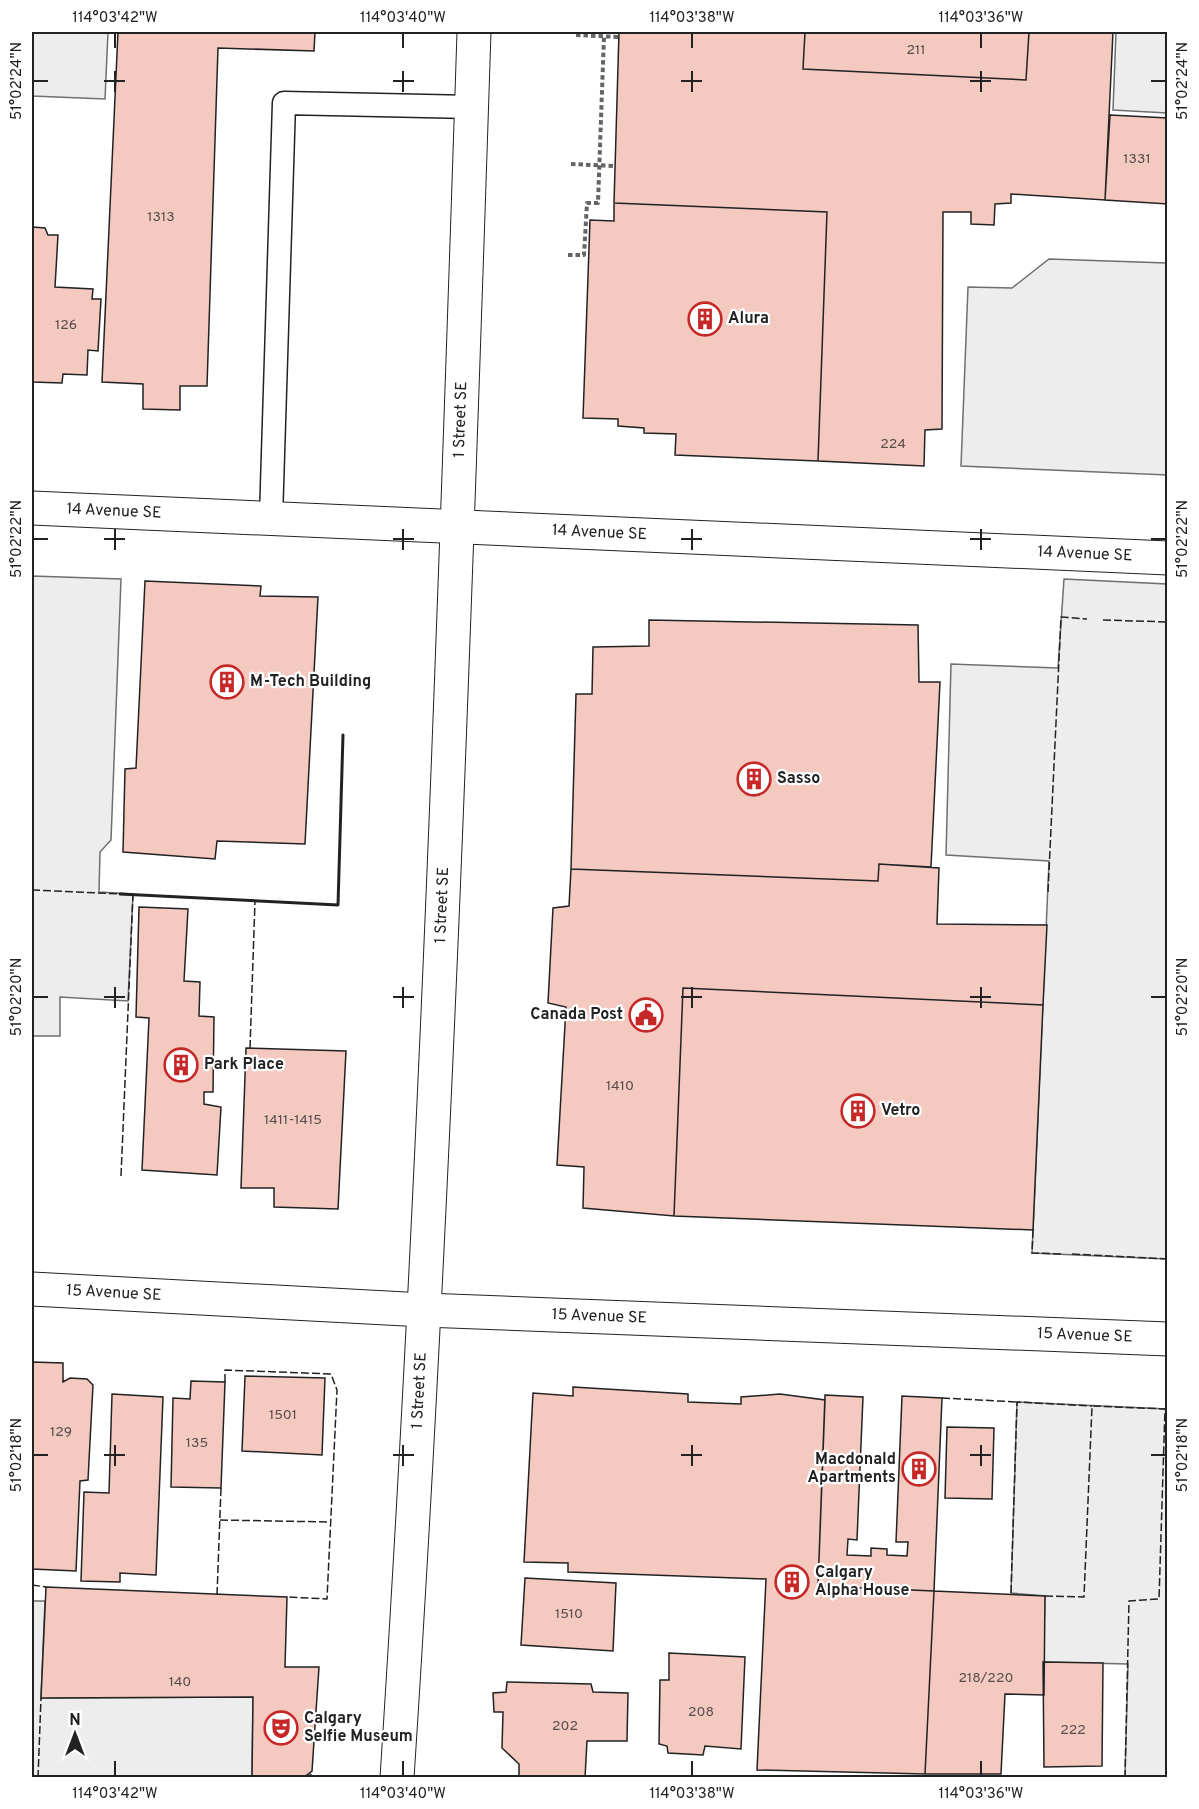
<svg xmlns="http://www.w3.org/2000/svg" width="1199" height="1809" font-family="Overpass,sans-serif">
	<rect width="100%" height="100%" fill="#fff"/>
	<path fill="#ededed" stroke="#6f6f6f" stroke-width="1.5" d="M32,32H108L105,99L32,96Z
		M1116,32H1167V113L1113,110Z
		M1049,259L1167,263V475L961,466L968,287L1012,288Z
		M32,576L121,579L111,840L100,852L99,892L133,894L128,1001L60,997V1036H32Z
		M1064,579L1167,584V1259L1032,1253L1049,861L946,855L951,664L1058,668Z
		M1017,1402L1167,1409V1777H1125L1128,1664L1043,1662L1045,1596L1011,1593Z
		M32,1601H45L41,1698L253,1697L252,1777L32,1778Z"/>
	<path fill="#f3c9c0" stroke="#222" stroke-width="1.5" d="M118,32H315L314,51L218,48L207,386H180V410L143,409V384L102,382Z
		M619,32H805L803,69L1026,80L1029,32H1113L1105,200L1011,194V203L995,204L994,225L971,224V212H943L942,429L925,430L924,466L818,461L827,212L614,203Z
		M805,32H1029L1026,80L803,69Z
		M1110,115L1168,118V204L1105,200Z
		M614,203L827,212L818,461L675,455L676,434L644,433V428L618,426V419L583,418L590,220L614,221Z
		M32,227L45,228L48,235H58L55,287L93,289L92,299H101L98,351L88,350L87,375L63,374L62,383L32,382Z
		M145,581L261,586L260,596L318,597L305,844L217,841L215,859L123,852L125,769L136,768Z
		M649,620L918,625L919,682H940L931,867L879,864L878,881L571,869L576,694H592L593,647L649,646Z
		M879,864L939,868L937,924L1047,925L1043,1005L683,988L674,1216L583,1208L584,1167L557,1165L566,1007L548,1003L553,908L569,906L571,869L878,881Z
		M139,907L188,909L184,981L200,982L199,1016L214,1017L213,1092H204V1104L221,1107L217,1175L142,1170L149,1018L136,1017Z
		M683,988L1043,1005L1033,1230L674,1216Z
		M246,1048L346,1051L338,1209L274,1207V1188H241Z
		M32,1362L63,1363V1382L70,1378L87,1379L93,1385L88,1480L80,1481L76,1571L32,1569Z
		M245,1376L325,1378L322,1455L242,1451Z
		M191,1381L225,1382L221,1488L171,1487L173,1398L190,1399Z
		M573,1387L688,1394V1402L741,1404V1397L780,1394L825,1400L818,1586L934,1591L925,1774L757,1770L766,1579L568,1572V1563L524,1562L533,1393L573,1396Z
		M112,1394L163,1397L156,1575L120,1573V1582L81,1581L84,1492L109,1493Z
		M825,1395L863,1397L857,1540L848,1539L847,1555L871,1556V1548L887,1549V1555L907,1556L908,1542H896L902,1396L942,1398L934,1591L818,1586Z
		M947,1427L994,1428L992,1499L945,1498Z
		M525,1578L616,1583L613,1651L521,1645Z
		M46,1587L287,1597L285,1667H319L312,1771L304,1777L252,1776L253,1697L41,1698Z
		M934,1591L1045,1596L1044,1695L1005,1694L1001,1774H925Z
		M669,1653L745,1657L741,1749L705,1746L703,1755L668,1753L667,1746L659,1744L660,1680H669Z
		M1043,1662L1103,1663L1102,1766L1044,1767Z
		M507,1682L591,1684L593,1692L628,1693L627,1741H587L585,1778H519V1764L502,1748L503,1712H494L493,1693L506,1692Z"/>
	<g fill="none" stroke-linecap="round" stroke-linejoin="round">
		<g stroke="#222" stroke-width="25">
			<path id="service" d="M271,518L284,103L472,107"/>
		</g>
		<g stroke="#222" stroke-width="35">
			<g id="minor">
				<path id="s1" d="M32,508L1168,558"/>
				<path id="s2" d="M32,1289L424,1310L1168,1339"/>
			</g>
		</g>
		<g stroke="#222" stroke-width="35">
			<g id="primary">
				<path id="s3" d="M397,1778C435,1196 455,614 474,32"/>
			</g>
		</g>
		<path stroke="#646464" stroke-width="4" stroke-dasharray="4.5 3" stroke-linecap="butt" d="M576,35L619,37
			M571,164L615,166
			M568,255H584L587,203H598L604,36
			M309,1774L312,1778"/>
		<use href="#service" stroke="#fff" stroke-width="22"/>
		<use href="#minor" stroke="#fff" stroke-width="33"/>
		<use href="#primary" stroke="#fff" stroke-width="33"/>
		<path stroke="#222" stroke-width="1.5" stroke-dasharray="8 3" stroke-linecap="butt" d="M1103,620L1168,622
			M32,890L120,894
			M1048,892L1061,617L1087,619
			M250,1048L255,901
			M121,1176L133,894
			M1033,1230L1032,1253L1061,1254
			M1072,1254L1168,1259
			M225,1382V1370L331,1374L337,1390L327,1599L287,1597
			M942,1398L1017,1402
			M220,1520L331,1522
			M32,1585L46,1587
			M1011,1593L1017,1402L1092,1406
			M217,1595L221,1488
			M1045,1596L1084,1597L1092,1406L1165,1409
			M38,1778L41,1698
			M1125,1778L1129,1601L1159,1599L1165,1409H1168"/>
		<path stroke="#222" stroke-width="3" d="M120,894L338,905L343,735"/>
	</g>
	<path fill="none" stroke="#222" stroke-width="2" d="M115,33V48M403,33V48M692,33V48M981,33V48M115,71V92M403,71V92M692,71V92M981,71V92M33,81H48M104,81H125M393,81H414M681,81H702M970,81H991M1151,81H1166M115,529V550M403,529V550M692,529V550M981,529V550M33,539H48M104,539H125M393,539H414M681,539H702M970,539H991M1151,539H1166M115,987V1008M403,987V1008M692,987V1008M981,987V1008M33,997H48M104,997H125M393,997H414M681,997H702M970,997H991M1151,997H1166M115,1445V1466M403,1445V1466M692,1445V1466M981,1445V1466M33,1455H48M104,1455H125M393,1455H414M681,1455H702M970,1455H991M1151,1455H1166M115,1761V1776M403,1761V1776M692,1761V1776M981,1761V1776"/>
	<defs>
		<g id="building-ring" transform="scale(1.725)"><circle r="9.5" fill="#fff" stroke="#c62828" stroke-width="1.5"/><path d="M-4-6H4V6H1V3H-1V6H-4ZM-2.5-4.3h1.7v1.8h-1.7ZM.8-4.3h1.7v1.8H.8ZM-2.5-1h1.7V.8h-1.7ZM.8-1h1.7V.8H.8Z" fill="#c62828"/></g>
		<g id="civic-ring" transform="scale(1.725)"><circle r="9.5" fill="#fff" stroke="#c62828" stroke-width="1.5"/><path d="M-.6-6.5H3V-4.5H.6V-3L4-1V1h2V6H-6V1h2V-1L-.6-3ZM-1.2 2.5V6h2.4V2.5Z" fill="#c62828"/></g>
		<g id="theatre-ring" transform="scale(1.725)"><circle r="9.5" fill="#fff" stroke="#c62828" stroke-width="1.5"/><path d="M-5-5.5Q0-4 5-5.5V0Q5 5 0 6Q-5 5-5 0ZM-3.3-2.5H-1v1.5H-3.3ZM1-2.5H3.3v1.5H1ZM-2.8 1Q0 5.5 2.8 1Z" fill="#c62828"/></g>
	</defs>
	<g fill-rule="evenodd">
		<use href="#building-ring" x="705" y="319"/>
		<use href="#building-ring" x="227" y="682"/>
		<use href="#building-ring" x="754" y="779"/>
		<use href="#civic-ring" x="646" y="1015"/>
		<use href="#building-ring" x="181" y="1065"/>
		<use href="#building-ring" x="858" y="1111"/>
		<use href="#building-ring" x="919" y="1469"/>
		<use href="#building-ring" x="792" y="1582"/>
		<use href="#theatre-ring" x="281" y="1728"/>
	</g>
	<g text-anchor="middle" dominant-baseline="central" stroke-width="4.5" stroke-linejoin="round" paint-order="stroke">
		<g font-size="14" fill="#564c4a">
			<text x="916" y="50">211</text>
			<text x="1137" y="159">1331</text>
			<text x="161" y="217">1313</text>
			<text x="66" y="325">126</text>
			<text x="893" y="444">224</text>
			<text x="620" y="1086">1410</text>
			<text x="293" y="1120">1411-1415</text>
			<text x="283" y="1415">1501</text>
			<text x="61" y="1432">129</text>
			<text x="197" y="1443">135</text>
			<text x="569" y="1614">1510</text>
			<text x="986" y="1678">218/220</text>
			<text x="180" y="1682">140</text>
			<text x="701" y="1712">208</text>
			<text x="565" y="1726">202</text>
			<text x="1073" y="1730">222</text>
		</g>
		<g font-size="16" font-weight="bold" fill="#222" stroke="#fff" text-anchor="start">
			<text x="728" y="319">Alura</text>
			<text x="250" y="682">M-Tech Building</text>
			<text x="777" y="779">Sasso</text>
			<text x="623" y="1015" text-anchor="end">Canada Post</text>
			<text x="204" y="1065">Park Place</text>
			<text x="881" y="1111">Vetro</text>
			<text x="896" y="1460" text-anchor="end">Macdonald<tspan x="896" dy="18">Apartments</tspan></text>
			<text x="815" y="1573">Calgary<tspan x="815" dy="18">Alpha House</tspan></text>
			<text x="304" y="1719">Calgary<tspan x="304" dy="18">Selfie Museum</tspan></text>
		</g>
		<g font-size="16" fill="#222" stroke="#fff">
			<text stroke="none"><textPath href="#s3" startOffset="1360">1 Street SE</textPath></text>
			<text stroke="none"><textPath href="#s1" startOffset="82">14 Avenue SE</textPath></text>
			<text stroke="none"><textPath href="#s1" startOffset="568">14 Avenue SE</textPath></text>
			<text stroke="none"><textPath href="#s1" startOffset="1054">14 Avenue SE</textPath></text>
			<text stroke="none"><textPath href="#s3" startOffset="874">1 Street SE</textPath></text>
			<text stroke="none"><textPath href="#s2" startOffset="82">15 Avenue SE</textPath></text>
			<text stroke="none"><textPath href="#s2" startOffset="568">15 Avenue SE</textPath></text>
			<text stroke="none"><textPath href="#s2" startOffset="1054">15 Avenue SE</textPath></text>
			<text stroke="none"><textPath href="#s3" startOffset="388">1 Street SE</textPath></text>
		</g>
	</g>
	<rect width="1199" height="1809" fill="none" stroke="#ffffff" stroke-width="66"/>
	<g transform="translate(75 1734)" stroke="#ffffff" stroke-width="4.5" paint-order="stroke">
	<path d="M0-4.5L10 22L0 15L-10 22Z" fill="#222222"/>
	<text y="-9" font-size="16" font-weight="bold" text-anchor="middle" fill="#222222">N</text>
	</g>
	<rect x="33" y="33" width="1133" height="1743" fill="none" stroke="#222" stroke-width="2"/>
	<g font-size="15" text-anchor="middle" fill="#222">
		<text x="115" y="22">114°03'42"W</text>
		<text x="403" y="22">114°03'40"W</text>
		<text x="692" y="22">114°03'38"W</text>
		<text x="981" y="22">114°03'36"W</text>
		<text transform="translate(16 81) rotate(-90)" y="5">51°02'24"N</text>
		<text transform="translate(1182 81) rotate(-90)" y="5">51°02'24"N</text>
		<text transform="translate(16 539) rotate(-90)" y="5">51°02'22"N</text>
		<text transform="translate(1182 539) rotate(-90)" y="5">51°02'22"N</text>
		<text transform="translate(16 997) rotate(-90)" y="5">51°02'20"N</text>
		<text transform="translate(1182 997) rotate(-90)" y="5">51°02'20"N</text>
		<text transform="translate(16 1455) rotate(-90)" y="5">51°02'18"N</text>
		<text transform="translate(1182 1455) rotate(-90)" y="5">51°02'18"N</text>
		<text x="115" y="1798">114°03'42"W</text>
		<text x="403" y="1798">114°03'40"W</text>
		<text x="692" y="1798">114°03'38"W</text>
		<text x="981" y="1798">114°03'36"W</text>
	</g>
</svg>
